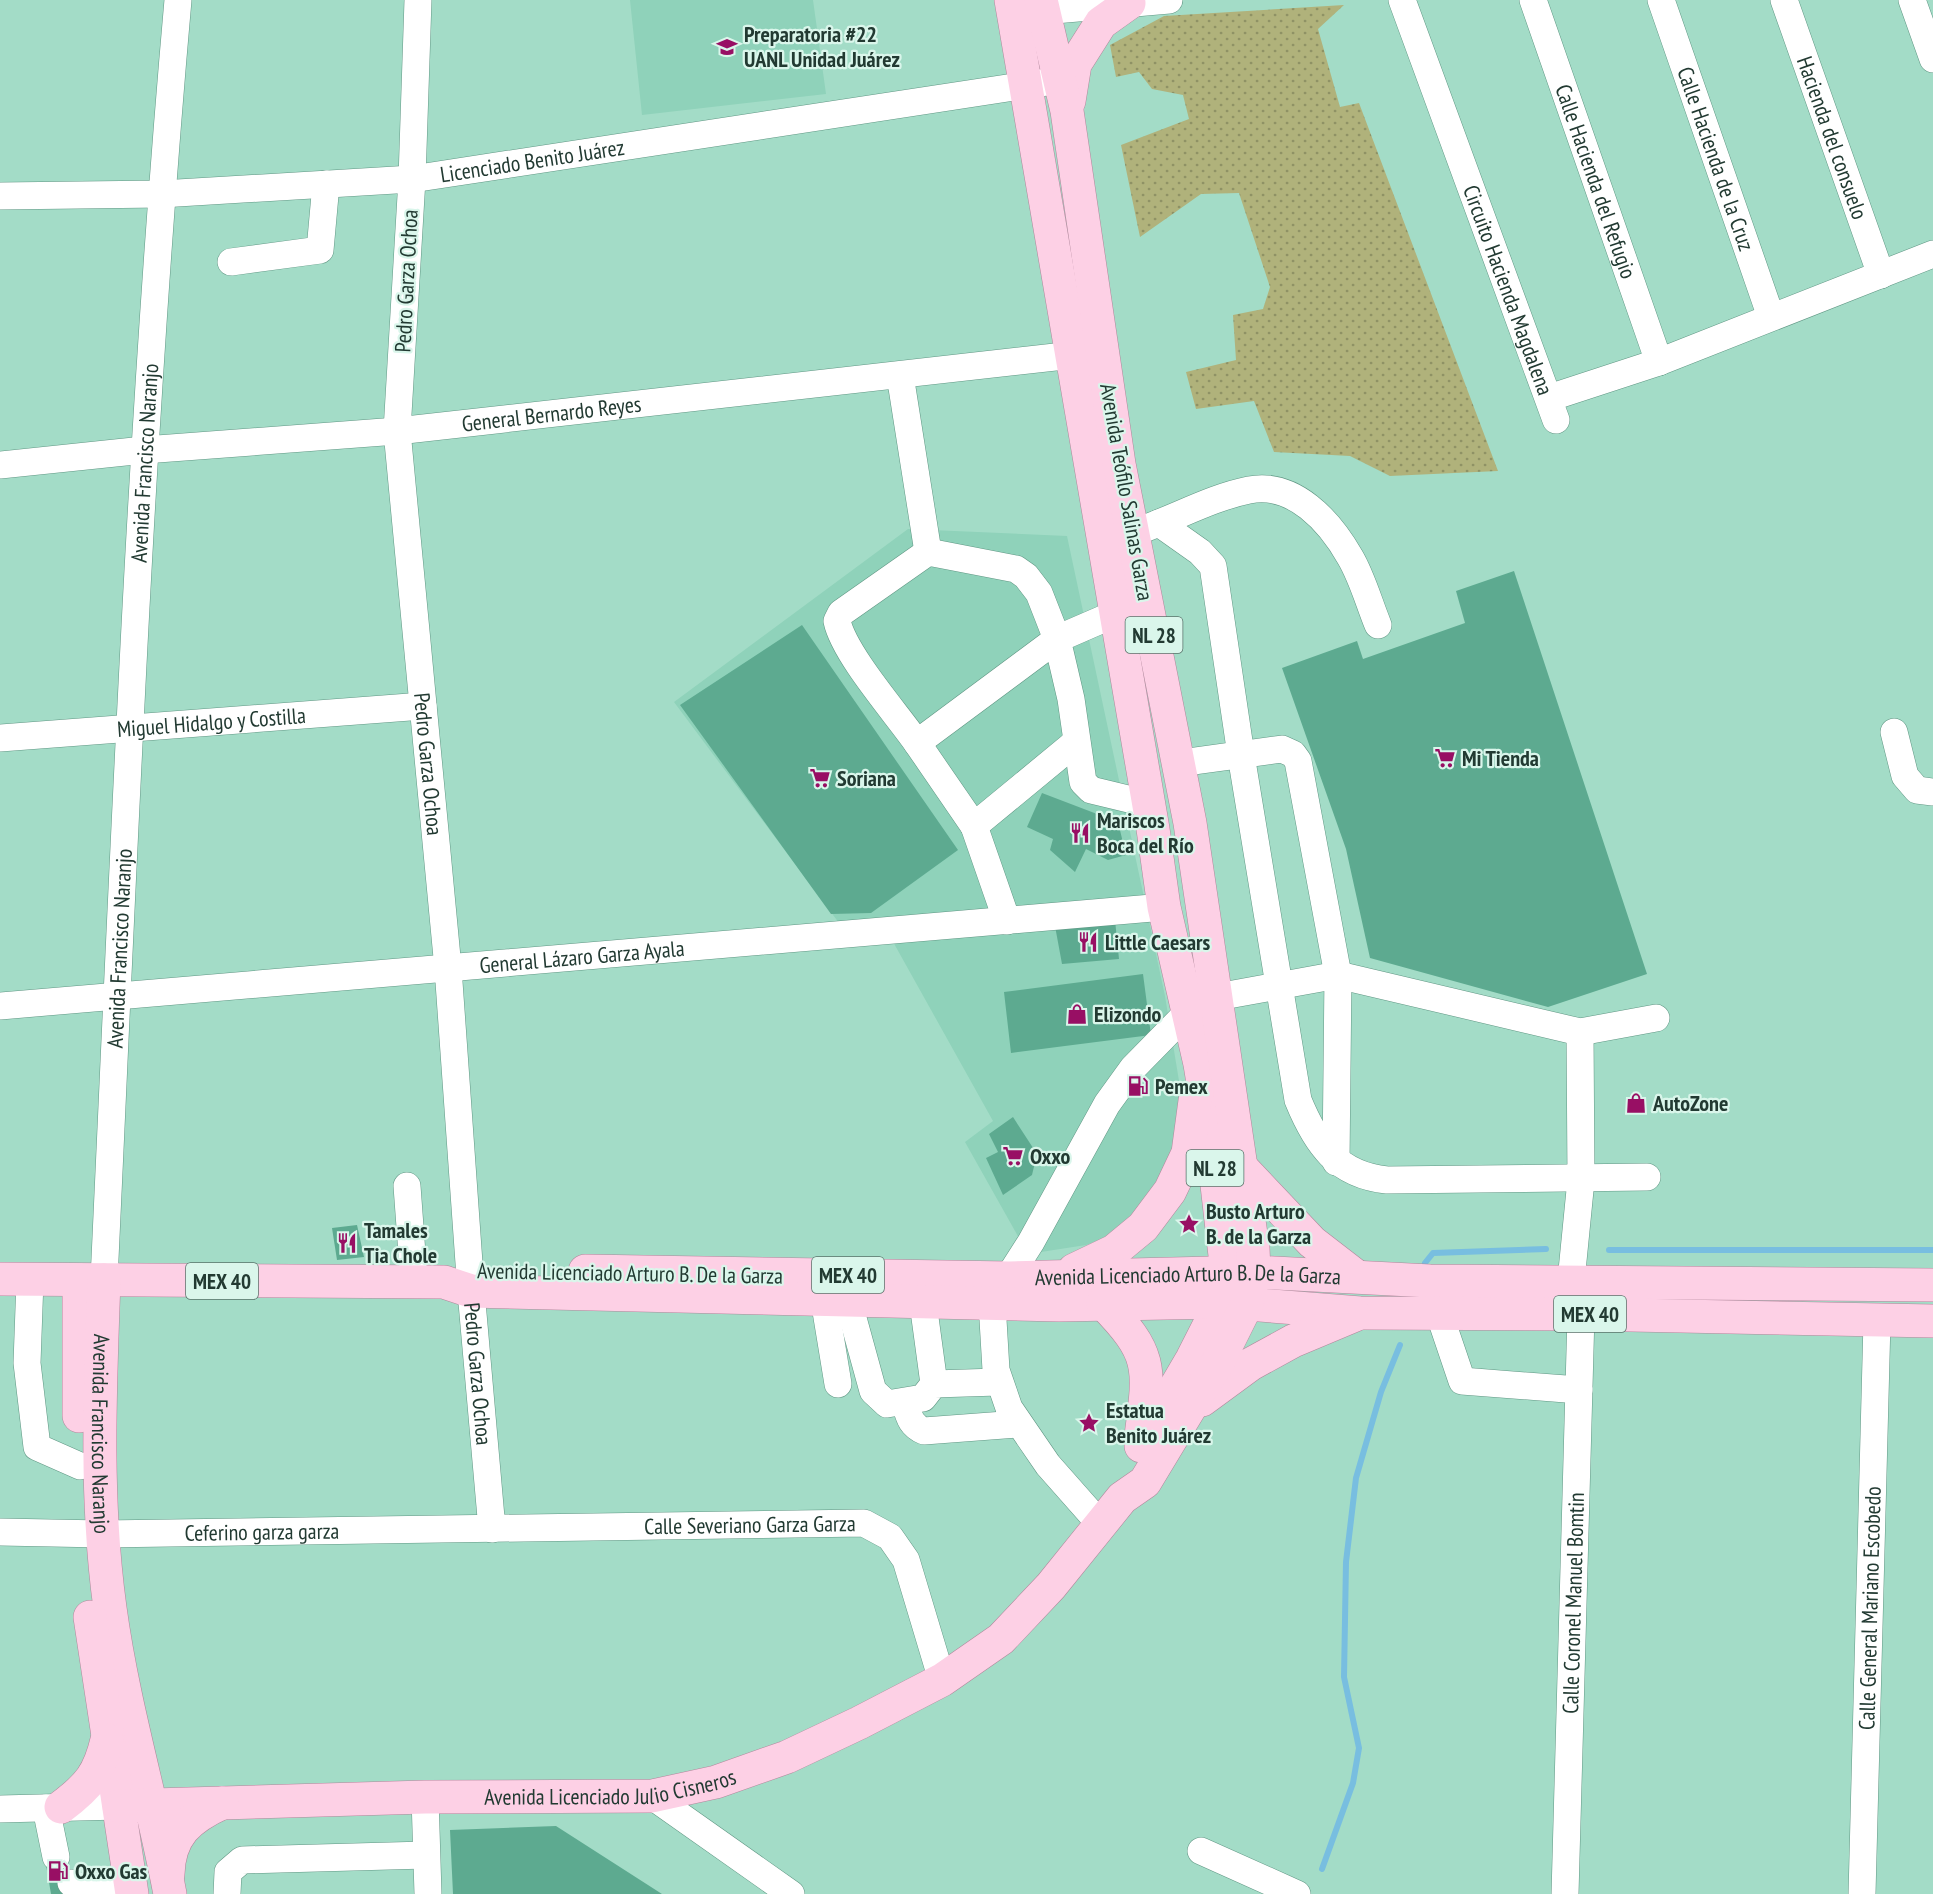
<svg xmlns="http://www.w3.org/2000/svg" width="1933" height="1894" font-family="'PT Sans Narrow',sans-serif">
	<defs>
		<pattern id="grass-dots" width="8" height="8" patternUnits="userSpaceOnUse" patternTransform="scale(1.5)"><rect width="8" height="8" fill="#b0b27b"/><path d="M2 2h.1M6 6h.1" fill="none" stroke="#8f9265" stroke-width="1.8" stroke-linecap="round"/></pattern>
	</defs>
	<rect width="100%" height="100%" fill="#a3dcc7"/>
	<path fill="#8fd2ba" d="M630,0H813L826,94L642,115Z
		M908,529L1067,536L1165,996L1183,1105L1180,1154L1137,1213L1112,1235L1086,1245L1028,1254L965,1142L993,1121L892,940L842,927L674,702Z"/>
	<path fill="url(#grass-dots)" d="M1344,5L1318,29L1340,107L1359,103L1498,471L1390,476L1350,456L1274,452L1254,401L1196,409L1186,372L1236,360L1233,315L1263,309L1270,287L1239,193L1201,194L1140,237L1121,145L1189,119L1183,95L1152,89L1139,72L1116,77L1110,45L1164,16Z"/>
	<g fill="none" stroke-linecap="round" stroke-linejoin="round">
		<path stroke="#78bee0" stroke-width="6" d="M1609,1250H1933
			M1425,1263L1433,1253L1546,1249
			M1322,1869L1353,1783L1359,1748L1344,1677L1346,1562L1356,1478L1381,1392L1400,1345"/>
	</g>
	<path fill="#5daa90" d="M1514,571L1647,974L1548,1007L1370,958L1346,849L1282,668L1357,641L1363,659L1465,623L1456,591Z
		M802,625L958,850L871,913L831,914L680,705Z
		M1042,793L1118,822L1126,855L1108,860L1086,849L1075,872L1050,850L1053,839L1027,827Z
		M1115,920L1119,959L1062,964L1055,926Z
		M1143,974L1151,1035L1011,1053L1004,992Z
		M1013,1117L1037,1154L1032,1175L1003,1195L986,1158L998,1152L989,1134Z
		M357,1225L364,1257L337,1260L332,1228Z
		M556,1826L662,1894H453L450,1830Z
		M66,1855L73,1894H51L45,1859Z"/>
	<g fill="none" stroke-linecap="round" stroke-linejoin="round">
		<g stroke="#609784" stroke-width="28">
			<g id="minor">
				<path id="s1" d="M418,0L412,179L397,431L448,968L471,1291L492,1529"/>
				<path id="s2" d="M1402,0L1556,420"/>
				<path id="s3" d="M1533,0L1659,362"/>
				<path id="s4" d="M1661,0L1771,317"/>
				<path id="s5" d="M1784,0L1881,275"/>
				<path d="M1912,0L1933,59"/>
				<path d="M1043,11L1169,0"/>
				<path id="s6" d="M0,196L161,194L412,179L1060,80"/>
				<path d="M231,262L320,250L326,184"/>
				<path d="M900,375L928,552"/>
				<path d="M1549,398L1659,362L1933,254"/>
				<path id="s7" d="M0,465L144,450L397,431L1091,353"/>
				<path d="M1159,523L1200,552L1213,566L1241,755L1298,1100C1316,1144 1337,1175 1387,1180L1647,1177"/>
				<path d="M1146,528C1179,516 1214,497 1249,490C1294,481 1330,522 1350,557C1362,577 1369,603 1378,625"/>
				<path d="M1117,613L1057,639L917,743C896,713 844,654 837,621L841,613L928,552L1016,569L1026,576L1039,593L1057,639L1071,699L1083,782L1091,790L1149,804"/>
				<path d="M1894,732L1905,776L1917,790L1933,792"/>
				<path id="s8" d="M0,738L423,706"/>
				<path d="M917,743L974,826L1076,742"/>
				<path d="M1180,763L1282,749L1293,754L1298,761L1338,975L1336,1162"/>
				<path d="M974,826L1007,921"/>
				<path d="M1217,997L1338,975L1580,1032L1656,1018"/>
				<path id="s9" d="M0,1006L1164,907"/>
				<path d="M407,1186L414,1281"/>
				<path d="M30,1280L27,1363L37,1447L80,1466"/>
				<path id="s10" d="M104,1280C124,853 140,426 178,0"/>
				<path d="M1571,1281L1581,1180L1580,1032"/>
				<path d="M824,1299L838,1384"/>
				<path d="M848,1300L873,1391L887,1404L923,1398L934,1384L998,1382"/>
				<path d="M923,1303L934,1384"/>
				<path d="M1439,1313L1462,1381L1579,1390"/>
				<path d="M905,1403C909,1416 910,1425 924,1431L1018,1424"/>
				<path d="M1101,1525L1048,1465L1009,1408L996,1370L992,1303L1031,1242L1107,1104L1133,1068L1188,1012"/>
				<path id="s11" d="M0,1532L103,1534L864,1523L890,1537L906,1560L942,1680"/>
				<path d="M652,1796L791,1894"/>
				<path d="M425,1797L428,1894"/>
				<path d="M46,1808L56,1857"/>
				<path d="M0,1809L119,1806"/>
				<path d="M1201,1851L1297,1894"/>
				<path d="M71,1883L80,1887L131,1886"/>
				<path d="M227,1894L228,1872L242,1860L426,1855"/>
				<path id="s12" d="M1565,1894L1581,1314"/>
				<path id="s13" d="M1862,1894L1877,1321"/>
			</g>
		</g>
		<g stroke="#b0879b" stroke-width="34">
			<g id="major">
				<path d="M1011,0L1153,829L1164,907L1200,1064L1211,1132L1227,1273L1221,1302L1192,1359L1141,1446"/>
				<path d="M1069,101L1075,64L1101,23L1129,3"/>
				<path d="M1241,1167L1312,1242L1356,1276"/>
				<path d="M1074,1270L1114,1251L1143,1227L1170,1191L1188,1153L1195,1101"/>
				<path id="s14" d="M585,1271L1009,1278L1254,1272L1430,1281L1933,1285"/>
				<path d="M0,1279L444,1282L471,1291L1059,1305L1221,1302L1360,1313L1581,1314L1933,1321"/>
				<path d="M79,1280V1416"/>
				<path id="s15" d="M104,1280C100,1389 95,1500 110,1608C123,1704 152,1799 170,1894"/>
				<path d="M1103,1303C1153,1354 1150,1367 1141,1436"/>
				<path d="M1202,1400L1251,1364L1293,1341L1355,1315"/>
				<path d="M90,1617L132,1894"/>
				<path id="s16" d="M119,1806L425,1797L652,1796L716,1782L787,1757L859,1723L942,1680L1001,1639L1051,1586L1122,1498L1145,1482L1220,1358L1247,1304L1254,1272L1253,1248L1190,823L1119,464L1067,111L1041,0"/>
				<path d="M61,1807C89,1786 99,1774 107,1740"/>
				<path d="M168,1874C169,1835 189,1818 222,1803"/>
			</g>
		</g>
		<use href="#minor" stroke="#fff" stroke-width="27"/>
		<use href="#major" stroke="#fdd0e5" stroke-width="33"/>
	</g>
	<defs>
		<g id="university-bare" transform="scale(1.62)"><path d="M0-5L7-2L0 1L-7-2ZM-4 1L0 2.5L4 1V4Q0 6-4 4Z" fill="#980f64" stroke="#daf6eb" stroke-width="2.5" paint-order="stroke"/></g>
		<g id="supermarket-bare" transform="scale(1.62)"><path d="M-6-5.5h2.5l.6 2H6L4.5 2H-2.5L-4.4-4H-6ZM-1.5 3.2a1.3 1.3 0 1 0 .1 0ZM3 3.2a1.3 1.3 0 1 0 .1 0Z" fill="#980f64" stroke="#daf6eb" stroke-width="2.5" paint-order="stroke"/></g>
		<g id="restaurant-bare" transform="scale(1.62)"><path d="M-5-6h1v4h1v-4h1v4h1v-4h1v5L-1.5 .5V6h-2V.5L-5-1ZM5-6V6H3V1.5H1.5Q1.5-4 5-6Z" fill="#980f64" stroke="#daf6eb" stroke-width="2.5" paint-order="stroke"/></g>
		<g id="shop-bare" transform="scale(1.62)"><path d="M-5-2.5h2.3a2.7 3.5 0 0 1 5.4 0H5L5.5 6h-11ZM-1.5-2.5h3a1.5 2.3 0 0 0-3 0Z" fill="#980f64" stroke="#daf6eb" stroke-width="2.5" paint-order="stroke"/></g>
		<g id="fuel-bare" transform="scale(1.62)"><path d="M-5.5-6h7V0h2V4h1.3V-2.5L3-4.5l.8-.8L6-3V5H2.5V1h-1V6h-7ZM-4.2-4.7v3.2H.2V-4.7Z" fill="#980f64" stroke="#daf6eb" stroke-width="2.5" paint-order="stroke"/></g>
		<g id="sight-bare" transform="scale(1.62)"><path d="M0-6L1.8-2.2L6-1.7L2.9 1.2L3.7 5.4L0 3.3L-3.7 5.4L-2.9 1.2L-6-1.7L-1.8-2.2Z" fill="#980f64" stroke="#daf6eb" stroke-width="2.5" paint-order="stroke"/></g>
	</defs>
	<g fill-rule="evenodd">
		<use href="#university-bare" x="727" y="47"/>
		<use href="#supermarket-bare" x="1445" y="758"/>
		<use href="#supermarket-bare" x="820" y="778"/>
		<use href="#restaurant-bare" x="1080" y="833"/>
		<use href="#restaurant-bare" x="1088" y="942"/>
		<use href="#shop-bare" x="1077" y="1014"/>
		<use href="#fuel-bare" x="1138" y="1086"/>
		<use href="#shop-bare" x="1636" y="1103"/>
		<use href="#supermarket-bare" x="1013" y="1156"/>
		<use href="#sight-bare" x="1189" y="1224"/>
		<use href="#restaurant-bare" x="347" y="1243"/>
		<use href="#sight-bare" x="1089" y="1423"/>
		<use href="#fuel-bare" x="58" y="1871"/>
	</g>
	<g text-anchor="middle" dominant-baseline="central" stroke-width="4.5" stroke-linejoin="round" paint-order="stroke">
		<g fill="#daf6eb" stroke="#59726a" stroke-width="1.5">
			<rect x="1125.5" y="617" width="57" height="36" rx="4.5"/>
			<rect x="1186.5" y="1150" width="57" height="36" rx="4.5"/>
			<rect x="812" y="1257" width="72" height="36" rx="4.5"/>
			<rect x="186" y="1263" width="72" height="36" rx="4.5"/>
			<rect x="1554" y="1296" width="72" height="36" rx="4.5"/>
		</g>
		<g font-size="21" font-weight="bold" fill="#223a32">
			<text x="1154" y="635">NL 28</text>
			<text x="1215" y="1168">NL 28</text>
			<text x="848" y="1275">MEX 40</text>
			<text x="222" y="1281">MEX 40</text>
			<text x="1590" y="1314">MEX 40</text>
		</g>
		<g font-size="22" font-weight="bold" fill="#223a32" stroke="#daf6eb" text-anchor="start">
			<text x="744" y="34">Preparatoria #22<tspan x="744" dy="25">UANL Unidad Juárez</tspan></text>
			<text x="1462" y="758">Mi Tienda</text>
			<text x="837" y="778">Soriana</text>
			<text x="1097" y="820">Mariscos<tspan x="1097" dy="25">Boca del Río</tspan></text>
			<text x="1105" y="942">Little Caesars</text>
			<text x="1094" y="1014">Elizondo</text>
			<text x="1155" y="1086">Pemex</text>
			<text x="1653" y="1103">AutoZone</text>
			<text x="1030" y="1156">Oxxo</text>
			<text x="1206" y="1211">Busto Arturo<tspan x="1206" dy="25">B. de la Garza</tspan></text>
			<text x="364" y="1230">Tamales<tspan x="364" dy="25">Tia Chole</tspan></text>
			<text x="1106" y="1410">Estatua<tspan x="1106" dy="25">Benito Juárez</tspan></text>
			<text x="75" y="1871">Oxxo Gas</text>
		</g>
		<g font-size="22" fill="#223a32" stroke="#daf6eb">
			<text stroke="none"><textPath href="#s5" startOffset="146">Hacienda del consuelo</textPath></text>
			<text stroke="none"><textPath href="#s4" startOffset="168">Calle Hacienda de la Cruz</textPath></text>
			<text stroke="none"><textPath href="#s6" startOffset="534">Licenciado Benito Juárez</textPath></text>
			<text stroke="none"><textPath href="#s3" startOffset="192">Calle Hacienda del Refugio</textPath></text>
			<text transform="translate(406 281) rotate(-87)">Pedro Garza Ochoa</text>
			<text stroke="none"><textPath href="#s2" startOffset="309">Circuito Hacienda Magdalena</textPath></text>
			<text stroke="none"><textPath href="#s7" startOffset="554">General Bernardo Reyes</textPath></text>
			<text stroke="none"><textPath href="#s10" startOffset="818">Avenida Francisco Naranjo</textPath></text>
			<text transform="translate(1127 492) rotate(80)">Avenida Teófilo Salinas Garza</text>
			<text stroke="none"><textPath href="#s8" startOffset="212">Miguel Hidalgo y Costilla</textPath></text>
			<text stroke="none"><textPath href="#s1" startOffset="766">Pedro Garza Ochoa</textPath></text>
			<text stroke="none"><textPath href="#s10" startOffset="332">Avenida Francisco Naranjo</textPath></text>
			<text stroke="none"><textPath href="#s9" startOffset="584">General Lázaro Garza Ayala</textPath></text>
			<text transform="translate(630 1273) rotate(1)">Avenida Licenciado Arturo B. De la Garza</text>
			<text stroke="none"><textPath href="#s14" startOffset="603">Avenida Licenciado Arturo B. De la Garza</textPath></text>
			<text stroke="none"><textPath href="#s1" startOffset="1378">Pedro Garza Ochoa</textPath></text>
			<text stroke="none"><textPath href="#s15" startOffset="154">Avenida Francisco Naranjo</textPath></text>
			<text stroke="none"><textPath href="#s11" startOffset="750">Calle Severiano Garza Garza</textPath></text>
			<text stroke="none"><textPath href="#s11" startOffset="262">Ceferino garza garza</textPath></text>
			<text stroke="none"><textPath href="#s12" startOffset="291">Calle Coronel Manuel Bomtin</textPath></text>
			<text stroke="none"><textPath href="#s13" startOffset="286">Calle General Mariano Escobedo</textPath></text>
			<text stroke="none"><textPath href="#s16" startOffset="492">Avenida Licenciado Julio Cisneros</textPath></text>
		</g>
	</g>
</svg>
